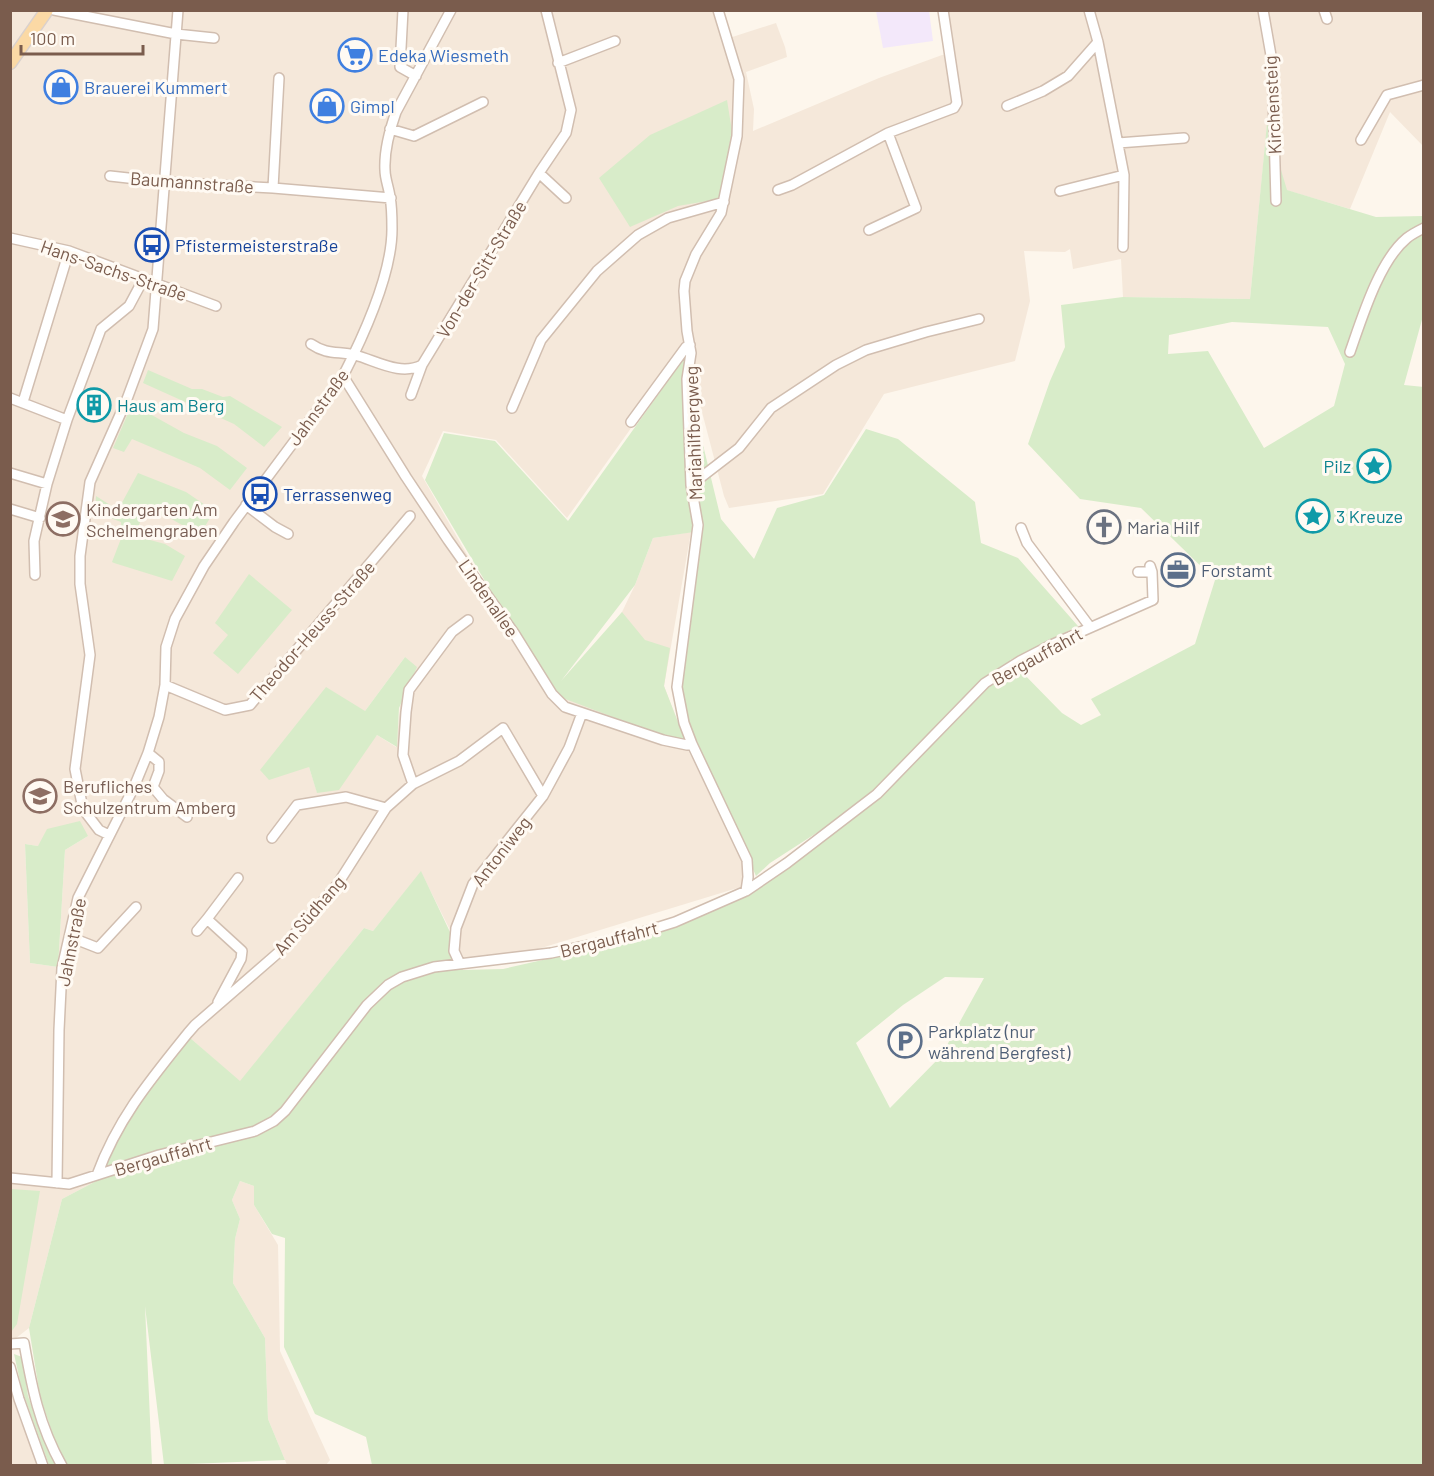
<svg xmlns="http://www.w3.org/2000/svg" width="1434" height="1476" font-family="Barlow,sans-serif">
	<rect width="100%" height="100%" fill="#fdf6ec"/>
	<path fill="#f5e8da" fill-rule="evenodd" d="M11,11H712L723,40L776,23L785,47L787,57L746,72L754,109L753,131L879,78L942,55L953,54L947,11H1423V146L1390,112L1350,209L1286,190L1267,125L1250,299L1123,297L1121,259L1073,269L1070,249L1065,252L1024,251L1030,301L1015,361L884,394L823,494L729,508L724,496L686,351L567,518L496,440L443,431L422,476L551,701L622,612L635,585L653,538L691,532L664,686L689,752L743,861L744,886L515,956L464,958L421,872L373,931L364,928L240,1082L189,1037L102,1178L62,1199L29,1328L11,1342ZM405,657L396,747L377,735L317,792L309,767L365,711ZM88,836L65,850L58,967L30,963L25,844L38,846Z
		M240,1181L254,1186V1205L278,1245L280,1351L330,1460L326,1465H287L268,1419L265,1338L233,1283L235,1239L240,1219L232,1200Z
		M10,1390L21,1422L39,1465H11Z"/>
	<path fill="#f3e8fa" d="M876,11H929L933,41L883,48Z"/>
	<path fill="#d8ecc9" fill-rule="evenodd" d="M727,100L732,131L719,199L678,206L630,227L599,178L650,135Z
		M1267,123L1287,190L1376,217L1423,216V316L1404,385L1424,387L1423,1465H372L366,1437L315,1414L284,1347L285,1238L272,1234L254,1205V1186L240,1181L232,1200L240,1219L235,1239L233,1283L265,1338L268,1419L285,1460L164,1465L145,1306L152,1465H67L54,1438L40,1396L29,1328L62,1199L102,1178L160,1163L159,1155L255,1131L201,1139L103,1168C120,1118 157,1078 189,1037L240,1081L364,928L373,931L421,871L450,932L454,951L463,970L503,969L587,950L751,893L866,801L770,863L756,876L674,690L694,532L653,538L635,585L561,681L622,612L645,640L670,648L664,686L687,745L552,694L425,480L444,433L495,441L568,521L685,357L687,379L721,519L754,559L777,508L824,495L866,429L898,439L975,502L981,543L1018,558L1078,626L1010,660L1062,713L1081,725L1101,715L1091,699L1195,644L1215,580L1141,508L1080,499L1028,444L1050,381L1065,347L1061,305L1123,297L1250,299ZM1232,322L1328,327L1345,364L1334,406L1264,448L1208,351L1168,354L1169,335ZM945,977L984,978L941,1056L890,1108L856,1043L903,1005Z
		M148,370L192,389H202L223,397L230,396L282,427L264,447L234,424L143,383Z
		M132,404L184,433L217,446L247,468L230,490L200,468L132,439L124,452L113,448Z
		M138,473L186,492L214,511L200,535L166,516L144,511L135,536L165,544L185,556L172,581L114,563L112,562L122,536L121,522L95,512L96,496L118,510Z
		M249,574L292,610L238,674L213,653L228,635L215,623Z
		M405,657L417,667L399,708L397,747L377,735L339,790L317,793L309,767L269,780L260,770L326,687L365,711Z
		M80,821L88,836L65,850L58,967L30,963L25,844L38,846L47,829Z
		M11,1189L40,1191L17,1324L11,1332Z
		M14,1354L22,1357L28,1396L39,1427L57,1465H49L22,1390Z"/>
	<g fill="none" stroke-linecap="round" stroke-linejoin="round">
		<g stroke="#d1beb0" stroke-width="12">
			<path id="minor" d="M54,10L176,34L214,38
				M403,10L400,67L416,76
				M718,10L739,79L737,136L721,213L696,254L685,281L684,291L687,331L691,353L687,379L691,485L698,525L677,687L684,723L692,744L747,860L748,877L746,891
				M1263,10L1272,61L1276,201
				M1324,10L1327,19
				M1098,42L1124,175L1123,247
				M558,63L615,41
				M1007,106L1043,91L1068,76L1098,42L1089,10
				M390,129L414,136L483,102
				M1361,140L1387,95L1424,85
				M1118,143L1184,138
				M539,173L566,198
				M110,176L164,182L273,188L391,198
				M273,188L279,78
				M778,190L792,185L888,133L954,108L957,103L943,10
				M1060,191L1124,175
				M869,230L916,208L888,133
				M10,238L69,251L216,306
				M311,344C327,355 338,351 355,355C377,361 400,376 422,365
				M1350,352C1362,318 1379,261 1407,238C1412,234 1418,231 1424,228
				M343,376L406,477L448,540L514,633L552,694L565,707L663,740L687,745L692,744
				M411,395L422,365L539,173L566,133L571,110L546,10
				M10,398L67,420
				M23,402L69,251
				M512,408L541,340L597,271L638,235L668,218L724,202
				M631,422L686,347L690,345
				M10,473L47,484
				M691,485L739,448L771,408L836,365L866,350L926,332L979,319
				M246,505L275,527L288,534
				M10,509L40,518
				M1021,528L1027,543L1090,627
				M1138,572H1152
				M35,575L34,541L47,484L67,420L101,329L129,306L144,278
				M165,685L225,710L250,705L410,516
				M148,753L159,762V771L153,787L163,799L187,817
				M413,784L403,755L406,712L409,690L452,632L468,620
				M109,835L99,830L83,809L75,769L90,655L80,584V556L90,482L127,399L153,329L178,10
				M272,838L297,805L346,797L386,808
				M197,931L207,919
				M70,937L98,948L136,907
				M460,964L454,951L456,928L473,884L543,796L569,748L582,713
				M218,1002L241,959L242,951L207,919L238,878
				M97,1175C118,1118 151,1079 188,1033L195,1025L279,952L337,885L386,808L413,784L459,761L503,728L543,796
				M10,1178L69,1184L159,1155L255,1131L274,1121L285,1111L367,1005L388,985L402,977L434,967L551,953L627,937L675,922L746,891L787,863L877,794L985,683L1020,661L1051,645L1153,600L1152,572L1150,566
				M57,1183L59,1030L62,968L78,898L134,787L148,753L159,717L165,685L166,647L175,619L204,566L234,522L343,376C363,337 392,274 392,229C392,219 392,207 390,197C389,188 385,179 385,170C384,151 390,129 396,112L451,10
				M10,1344L24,1343C32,1388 39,1425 62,1466
				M10,1367L19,1399L43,1466"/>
		</g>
		<g stroke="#dad1cd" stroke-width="15">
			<path id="major" d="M10,63L47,10"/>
		</g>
		<use href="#minor" stroke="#fff" stroke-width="9"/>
		<use href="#major" stroke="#fbd9a5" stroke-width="12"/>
	</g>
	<defs>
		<g id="supermarket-ring" transform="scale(1.725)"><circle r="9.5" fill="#fffaf3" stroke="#3f7fe0" stroke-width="1.5"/><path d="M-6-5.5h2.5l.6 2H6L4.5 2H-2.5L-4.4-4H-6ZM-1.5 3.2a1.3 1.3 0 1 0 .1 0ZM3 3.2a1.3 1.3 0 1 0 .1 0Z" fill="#3f7fe0"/></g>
		<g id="shop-ring" transform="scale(1.725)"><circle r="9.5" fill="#fffaf3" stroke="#3f7fe0" stroke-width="1.5"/><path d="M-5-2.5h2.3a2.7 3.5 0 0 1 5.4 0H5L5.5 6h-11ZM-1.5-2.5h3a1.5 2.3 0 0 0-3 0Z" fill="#3f7fe0"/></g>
		<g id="bus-ring" transform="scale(1.725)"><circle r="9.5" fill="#fffaf3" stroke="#1a4fb4" stroke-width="1.5"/><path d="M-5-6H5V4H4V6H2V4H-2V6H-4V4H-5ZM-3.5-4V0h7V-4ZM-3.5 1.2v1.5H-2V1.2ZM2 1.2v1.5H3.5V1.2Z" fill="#1a4fb4"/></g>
		<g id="building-ring" transform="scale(1.725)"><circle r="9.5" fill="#fffaf3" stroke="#0f9aa8" stroke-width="1.5"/><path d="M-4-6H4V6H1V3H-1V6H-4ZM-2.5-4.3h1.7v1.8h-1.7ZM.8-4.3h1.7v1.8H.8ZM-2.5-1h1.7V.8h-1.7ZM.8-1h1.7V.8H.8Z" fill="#0f9aa8"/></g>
		<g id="sight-ring" transform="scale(1.725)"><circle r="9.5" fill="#fffaf3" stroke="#0f9aa8" stroke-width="1.5"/><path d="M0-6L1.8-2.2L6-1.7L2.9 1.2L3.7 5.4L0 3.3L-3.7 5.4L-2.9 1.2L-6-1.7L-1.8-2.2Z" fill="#0f9aa8"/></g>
		<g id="school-ring" transform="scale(1.725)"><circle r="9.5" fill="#fffaf3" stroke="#8d6e63" stroke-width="1.5"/><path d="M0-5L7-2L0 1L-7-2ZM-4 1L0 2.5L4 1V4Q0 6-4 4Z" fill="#8d6e63"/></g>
		<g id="church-ring" transform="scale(1.725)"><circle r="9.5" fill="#fffaf3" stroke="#6b7280" stroke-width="1.5"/><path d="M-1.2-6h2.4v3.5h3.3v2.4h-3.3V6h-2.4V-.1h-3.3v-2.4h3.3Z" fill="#6b7280"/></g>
		<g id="office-ring" transform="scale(1.725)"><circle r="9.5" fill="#fffaf3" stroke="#5c6f8a" stroke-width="1.5"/><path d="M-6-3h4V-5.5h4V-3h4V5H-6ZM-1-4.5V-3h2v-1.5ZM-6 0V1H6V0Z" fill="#5c6f8a"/></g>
		<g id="parking-ring" transform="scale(1.725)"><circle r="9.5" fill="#fffaf3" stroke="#5c6f8a" stroke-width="1.5"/><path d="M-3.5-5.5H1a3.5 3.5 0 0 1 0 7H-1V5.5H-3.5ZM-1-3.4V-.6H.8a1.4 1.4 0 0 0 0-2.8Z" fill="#5c6f8a"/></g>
	</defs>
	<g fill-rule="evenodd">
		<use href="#supermarket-ring" x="355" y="55"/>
		<use href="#shop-ring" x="61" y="87"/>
		<use href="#shop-ring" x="327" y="106"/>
		<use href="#bus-ring" x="152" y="245"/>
		<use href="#building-ring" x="94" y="405"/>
		<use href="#sight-ring" x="1374" y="466"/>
		<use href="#bus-ring" x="260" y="494"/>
		<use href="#sight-ring" x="1313" y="516"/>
		<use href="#school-ring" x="63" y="519"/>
		<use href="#church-ring" x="1104" y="527"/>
		<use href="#office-ring" x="1178" y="570"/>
		<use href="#school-ring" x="40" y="796"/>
		<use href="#parking-ring" x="905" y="1041"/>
	</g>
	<g text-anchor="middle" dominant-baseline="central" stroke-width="6" stroke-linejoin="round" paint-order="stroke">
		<g font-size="18" fill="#366cbe" stroke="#fffaf3" text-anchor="start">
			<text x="378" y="55">Edeka Wiesmeth</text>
			<text x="84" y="87">Brauerei Kummert</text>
			<text x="350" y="106">Gimpl</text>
		</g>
		<g font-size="18" fill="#7a5c4d" stroke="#fffaf3">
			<text transform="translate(1272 105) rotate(-93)">Kirchensteig</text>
			<text transform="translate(192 182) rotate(4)">Baumannstraße</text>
			<text transform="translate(481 269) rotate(-59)">Von-der-Sitt-Straße</text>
			<text transform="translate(114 270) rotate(19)">Hans-Sachs-Straße</text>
			<text transform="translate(318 407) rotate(-54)">Jahnstraße</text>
			<text transform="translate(693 433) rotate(-92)">Mariahilfbergweg</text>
			<text transform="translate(489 598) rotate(55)">Lindenallee</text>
			<text transform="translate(312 631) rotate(-49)">Theodor-Heuss-Straße</text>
			<text transform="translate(1037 656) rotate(-29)">Bergauffahrt</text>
			<text transform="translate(501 851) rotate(-52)">Antoniweg</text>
			<text transform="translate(309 915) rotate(-49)">Am Südhang</text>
			<text transform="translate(609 939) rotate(-14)">Bergauffahrt</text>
			<text transform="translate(71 942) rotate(-79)">Jahnstraße</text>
			<text transform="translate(163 1156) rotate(-16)">Bergauffahrt</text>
		</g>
		<g font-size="18" fill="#164399" stroke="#fffaf3" text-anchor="start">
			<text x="175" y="245">Pfistermeisterstraße</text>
			<text x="283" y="494">Terrassenweg</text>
		</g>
		<g font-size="18" fill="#0d838f" stroke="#fffaf3" text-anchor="start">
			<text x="117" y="405">Haus am Berg</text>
			<text x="1351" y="466" text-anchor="end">Pilz</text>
			<text x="1336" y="516">3 Kreuze</text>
		</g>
		<g font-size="18" fill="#785e54" stroke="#fffaf3" text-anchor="start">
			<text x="86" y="509">Kindergarten Am<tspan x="86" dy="21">Schelmengraben</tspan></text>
			<text x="63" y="786">Berufliches<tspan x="63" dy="21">Schulzentrum Amberg</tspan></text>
		</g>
		<g font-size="18" fill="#5b616d" stroke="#fffaf3" text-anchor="start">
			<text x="1127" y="527">Maria Hilf</text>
		</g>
		<g font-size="18" fill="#4e5e75" stroke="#fffaf3" text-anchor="start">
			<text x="1201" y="570">Forstamt</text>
			<text x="928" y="1031">Parkplatz (nur<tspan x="928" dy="21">während Bergfest)</tspan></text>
		</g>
	</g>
	<rect width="1434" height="1476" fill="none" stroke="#7a5c4d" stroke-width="24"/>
	<path d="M21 45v9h122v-9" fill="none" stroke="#7a5c4d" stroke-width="3"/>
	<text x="30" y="45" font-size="18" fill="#7a5c4d" stroke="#fffaf3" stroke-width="4.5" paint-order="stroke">100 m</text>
</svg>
